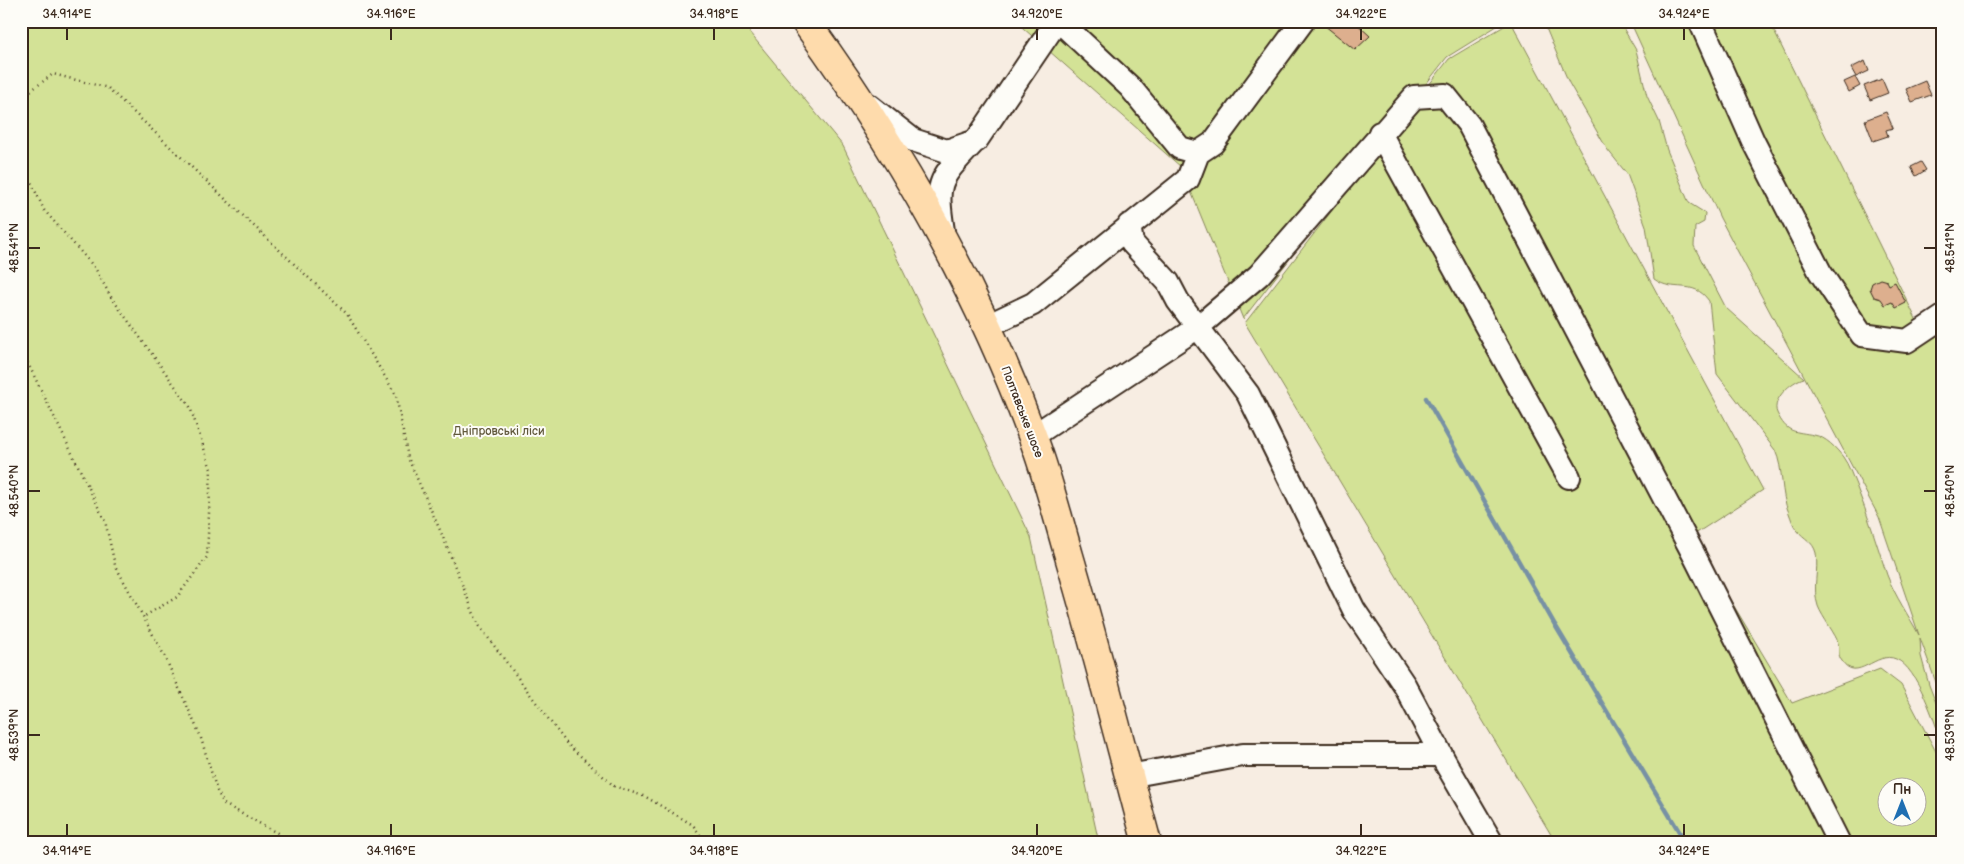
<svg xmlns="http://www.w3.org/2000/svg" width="1964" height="864" font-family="'Balsamiq Sans',sans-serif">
	<rect width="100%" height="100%" fill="#f7ede2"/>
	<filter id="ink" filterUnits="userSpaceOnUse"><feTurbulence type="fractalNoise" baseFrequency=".02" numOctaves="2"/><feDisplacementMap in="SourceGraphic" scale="10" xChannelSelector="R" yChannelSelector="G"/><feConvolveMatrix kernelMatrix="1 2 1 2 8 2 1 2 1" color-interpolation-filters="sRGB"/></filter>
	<g filter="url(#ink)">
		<path fill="#d3e296" stroke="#87865a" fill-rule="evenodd" d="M21,21H740L843,146L1031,537L1099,843H21Z
			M1015,21H1505L1447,57L1243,319L1181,167Z
			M1543,21H1619L1636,50L1647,96L1659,121L1667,150L1689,203L1705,213L1704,222L1695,227L1694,246L1726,308L1804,378C1792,381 1771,399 1777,413C1787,434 1795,431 1814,435C1826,437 1836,448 1843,457C1849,465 1852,476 1856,485C1868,515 1877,545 1887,575C1895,596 1909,616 1919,635L1879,517L1720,218L1630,21H1769L1917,321L1943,306V702L1920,638L1921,656L1929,685L1936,703L1943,713V745C1935,724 1918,668 1896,659C1876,650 1857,684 1842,661C1837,655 1840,649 1838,643C1837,636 1822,617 1818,606C1812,588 1819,571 1816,553C1813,541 1804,539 1797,530C1793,526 1791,518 1789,513C1780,493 1784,470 1775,450L1717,374L1709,301C1693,278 1674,294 1654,279L1646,226L1627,174L1607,149L1569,83Z
			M1511,22L1763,490L1692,536L1792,703L1880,669L1901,685L1943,765V843H1556L1245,323L1449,59ZM1886,786H1916V816H1886Z"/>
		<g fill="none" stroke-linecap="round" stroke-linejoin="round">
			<path stroke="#7791a4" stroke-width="4.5" d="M1426,398L1555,625L1686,843"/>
		</g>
		<path fill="#ddaf8e" stroke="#3b2a1e" d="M1319,21H1361L1358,25L1370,36L1355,50Z
			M1865,61L1869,71L1856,77L1851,68Z
			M1855,77L1860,86L1849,92L1844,82Z
			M1882,79L1888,93L1870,100L1864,86Z
			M1925,81L1931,95L1912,102L1906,89Z
			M1886,112L1893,128L1886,130L1888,136L1873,141L1865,120Z
			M1921,162L1926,170L1916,176L1911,167Z
			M1880,279L1887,281L1889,285L1895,282L1906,303L1896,308L1892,302L1885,305L1881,299L1874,297L1870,289L1872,283Z"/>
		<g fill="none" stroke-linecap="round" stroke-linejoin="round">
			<g stroke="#3b2a1e" stroke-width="26">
				<path id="minor" d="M1059,21L1130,87L1180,148L1198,153L1213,143L1303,21
					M1700,21L1753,141L1820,272L1862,335L1907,341L1943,317
					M867,104L913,140L947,151L976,141L1057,21
					M1380,133L1569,477
					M1129,225L1132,243L1168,282L1178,301L1248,394L1354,610L1405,686L1445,762L1492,843
					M943,231C935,180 939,180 973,143
					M987,326L1033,304L1188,179L1198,153
					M1033,436L1198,327L1259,275L1414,97L1445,95L1469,125L1694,555L1839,843
					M1129,776L1243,755H1441"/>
			</g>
			<g stroke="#3b2a1e" stroke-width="31">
				<path id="major" d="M805,21C898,149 977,286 1032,435C1047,474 1057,515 1069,556C1097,651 1121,747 1147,843"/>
			</g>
			<path stroke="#3b2a1e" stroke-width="2.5" stroke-dasharray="1 4" stroke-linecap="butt" d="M21,92H29L53,74L108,88L347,314L396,395L408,458L443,537L478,624L567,744L614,786L646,797L693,825L706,843
				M21,160L44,210L95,268L111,297L190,407L211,469L207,557L177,597L143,617
				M21,349L105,521L115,565L164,655L200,735L217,791L224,804L279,834L284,843"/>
			<use href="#minor" stroke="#fdfcf7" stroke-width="22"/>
			<use href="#major" stroke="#fedbac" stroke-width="28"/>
		</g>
	</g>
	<path fill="none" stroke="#3b2a1e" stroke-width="2" d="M67,28V40M391,28V40M714,28V40M1037,28V40M1361,28V40M1684,28V40M28,248H40M1924,248H1936M28,491H40M1924,491H1936M28,735H40M1924,735H1936M67,824V836M391,824V836M714,824V836M1037,824V836M1361,824V836M1684,824V836"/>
	<g text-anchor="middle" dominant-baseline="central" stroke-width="4" stroke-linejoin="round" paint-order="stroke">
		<g font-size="12" fill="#3b2a1e" stroke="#fdfcf7">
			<text transform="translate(1022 412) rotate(69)">Полтавське шосе</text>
		</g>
		<g font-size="12" fill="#61583c" stroke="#fdfcf7">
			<text x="499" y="431">Дніпровські ліси</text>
		</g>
	</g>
	<rect width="1964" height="864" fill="none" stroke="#fdfcf7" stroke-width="55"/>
	<g transform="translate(1902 802)"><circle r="24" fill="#fdfcf7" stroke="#afa8a0"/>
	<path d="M0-4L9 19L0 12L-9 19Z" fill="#1f6fb2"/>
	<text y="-8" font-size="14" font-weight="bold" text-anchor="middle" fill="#3b2a1e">Пн</text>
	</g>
	<rect x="28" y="28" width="1908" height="808" fill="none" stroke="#3b2a1e" stroke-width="2"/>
	<g font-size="12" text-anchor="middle" fill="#3b2a1e">
		<text x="67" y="18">34.914°E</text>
		<text x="391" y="18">34.916°E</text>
		<text x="714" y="18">34.918°E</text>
		<text x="1037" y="18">34.920°E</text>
		<text x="1361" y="18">34.922°E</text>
		<text x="1684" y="18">34.924°E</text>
		<text transform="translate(14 248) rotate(-90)" y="4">48.541°N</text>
		<text transform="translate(1950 248) rotate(-90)" y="4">48.541°N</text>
		<text transform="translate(14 491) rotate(-90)" y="4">48.540°N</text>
		<text transform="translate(1950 491) rotate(-90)" y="4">48.540°N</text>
		<text transform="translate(14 735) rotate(-90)" y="4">48.539°N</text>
		<text transform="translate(1950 735) rotate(-90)" y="4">48.539°N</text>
		<text x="67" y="855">34.914°E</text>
		<text x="391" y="855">34.916°E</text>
		<text x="714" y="855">34.918°E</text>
		<text x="1037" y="855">34.920°E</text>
		<text x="1361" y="855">34.922°E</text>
		<text x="1684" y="855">34.924°E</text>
	</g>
</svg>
